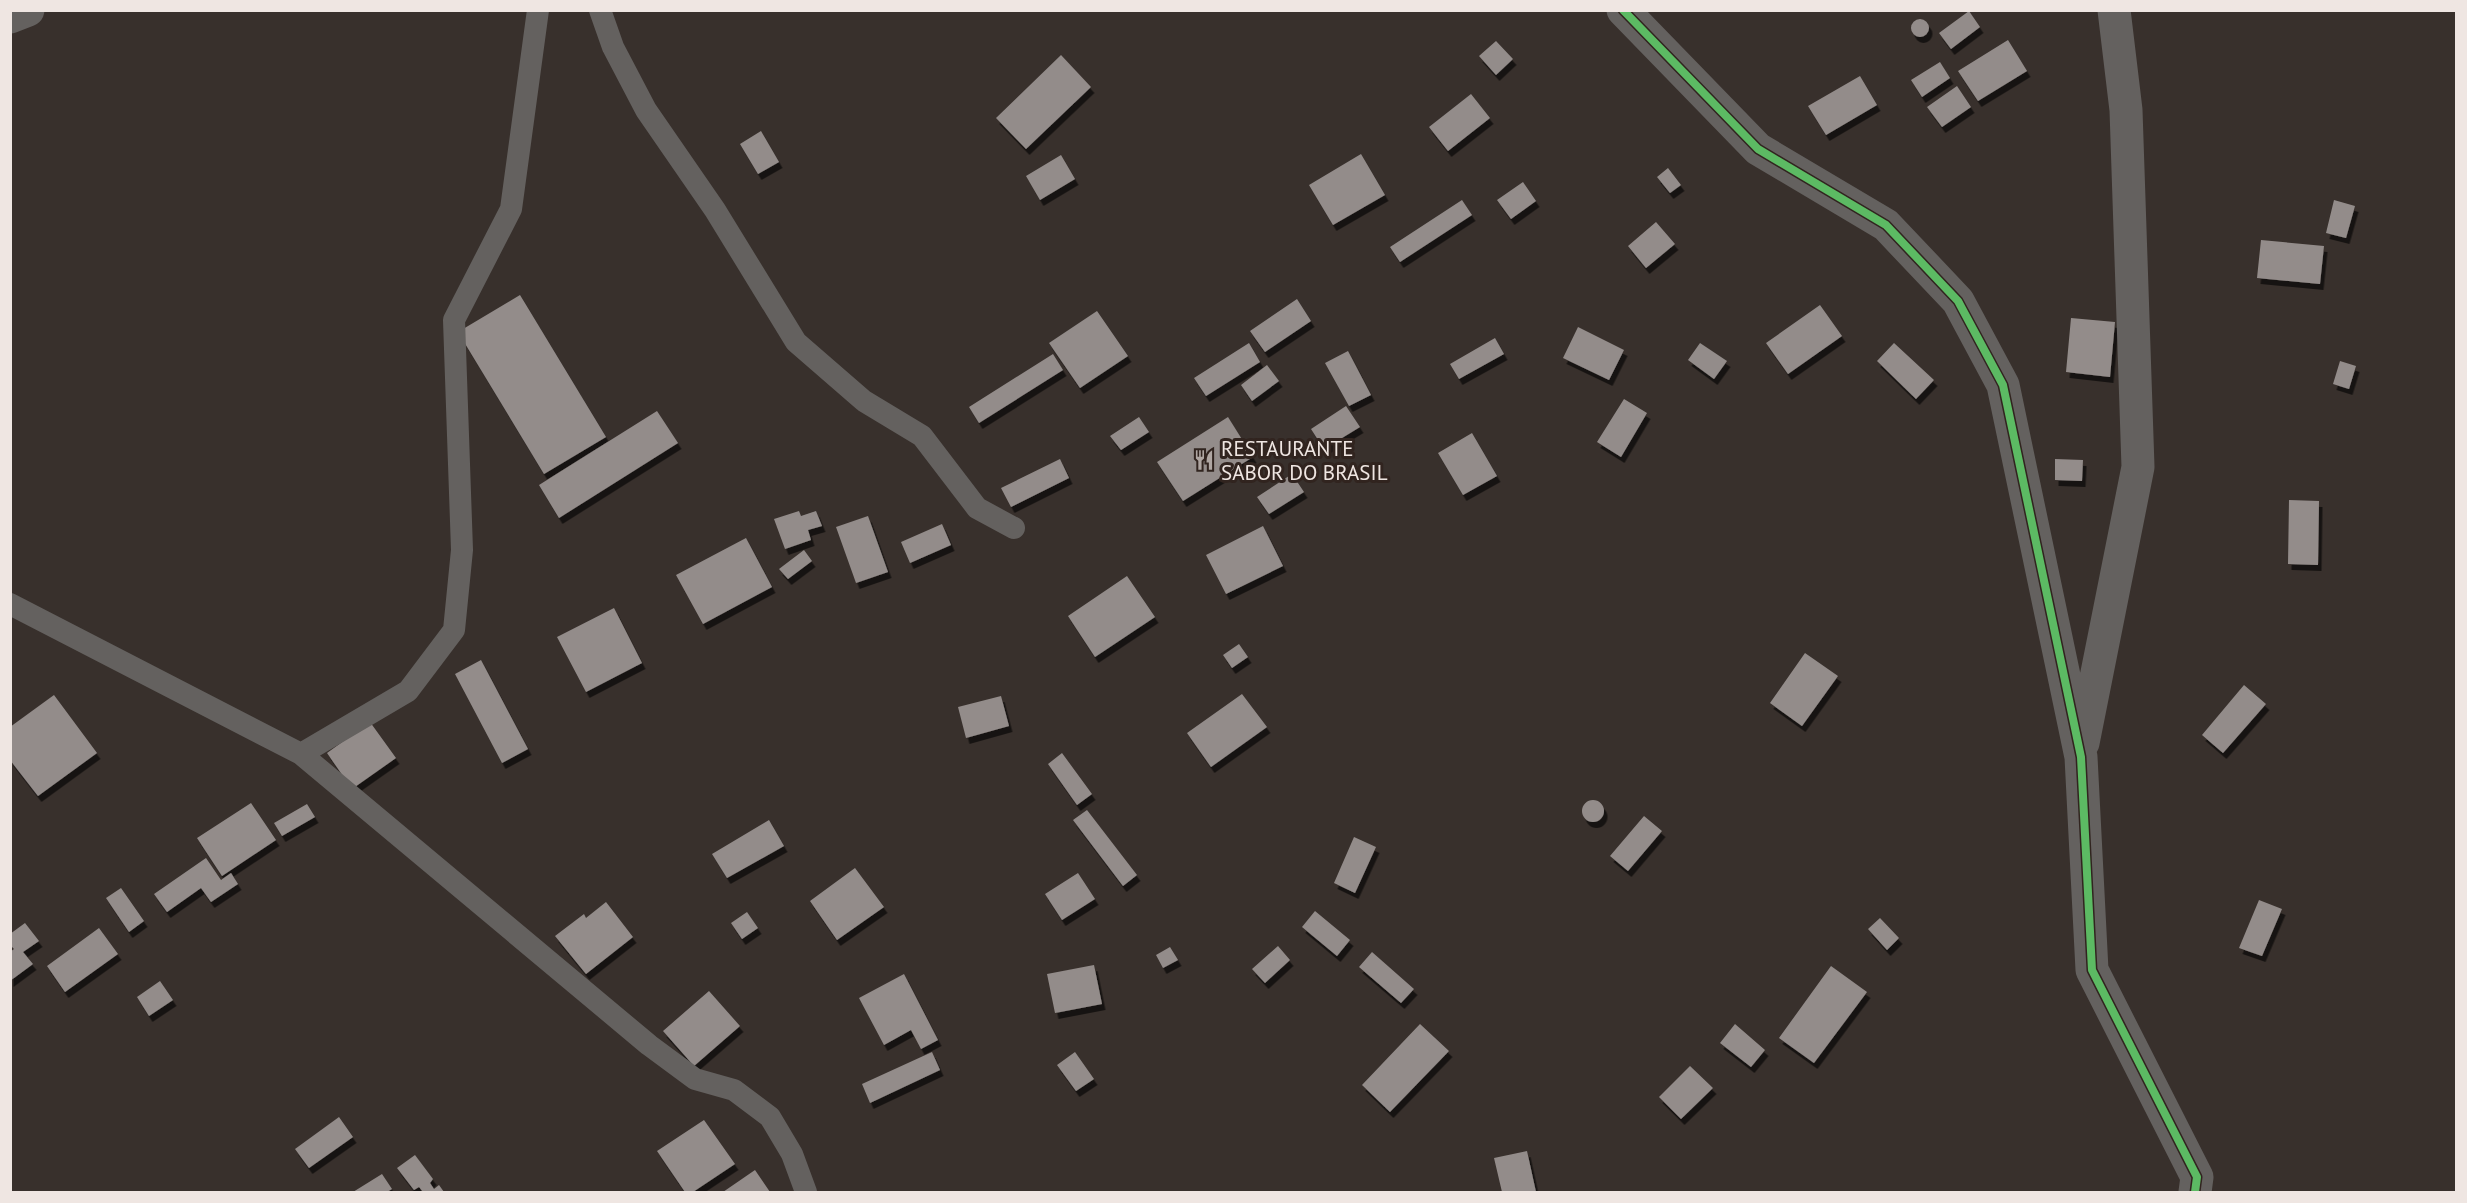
<svg xmlns="http://www.w3.org/2000/svg" width="2467" height="1203" font-family="'PT Sans',sans-serif">
	<defs>
		<filter id="shadow"><feDropShadow dx="3.5" dy="6" stdDeviation="0" flood-color="#0009"/></filter>
	</defs>
	<rect width="100%" height="100%" fill="#38302c"/>
	<path fill="#938c8a" filter="url(#shadow)" d="M1969,11L1980,27L1951,49L1939,33Z
		M1911 28a9 9 0 1 1 18 0a9 9 0 1 1-18 0Z
		M2008,40L2027,71L1978,101L1958,71Z
		M1496,41L1513,59L1496,75L1479,56Z
		M1061,55L1091,87L1026,149L996,118Z
		M1940,62L1950,78L1922,97L1911,80Z
		M1860,76L1877,105L1826,135L1808,106Z
		M1957,86L1971,107L1942,127L1927,107Z
		M1471,94L1490,118L1448,151L1429,127Z
		M761,131L779,162L758,174L740,144Z
		M1361,154L1385,195L1333,225L1309,185Z
		M1061,155L1075,179L1040,200L1026,176Z
		M1668,168L1681,185L1670,193L1657,177Z
		M1523,182L1536,201L1511,219L1497,200Z
		M1462,200L1472,215L1400,262L1390,247Z
		M2334,200L2355,206L2346,238L2326,233Z
		M1656,222L1675,244L1646,268L1628,246Z
		M2261,240L2324,246L2320,284L2257,278Z
		M520,295L606,437L544,474L458,332Z
		M1297,299L1311,321L1265,352L1250,331Z
		M1820,305L1842,336L1788,374L1766,343Z
		M1097,311L1128,356L1080,388L1049,343Z
		M2071,318L2115,322L2110,377L2066,372Z
		M1578,327L1624,350L1609,380L1563,358Z
		M1495,338L1504,354L1459,379L1450,364Z
		M1249,343L1260,362L1206,396L1194,378Z
		M1700,343L1727,361L1714,379L1688,360Z
		M1894,343L1934,380L1916,399L1877,361Z
		M1348,351L1371,395L1349,406L1325,363Z
		M1053,354L1063,370L979,423L969,407Z
		M2340,361L2356,366L2349,389L2333,384Z
		M1267,365L1279,381L1252,401L1241,385Z
		M1624,399L1647,413L1621,457L1597,442Z
		M1346,406L1360,427L1324,449L1311,429Z
		M657,411L678,443L559,518L539,485Z
		M1139,417L1149,432L1121,450L1110,436Z
		M1228,417L1253,457L1183,501L1157,462Z
		M1472,433L1497,476L1463,495L1438,453Z
		M1060,459L1069,478L1011,507L1001,488Z
		M2055,459L2083,460L2082,481L2055,480Z
		M1292,474L1304,492L1269,514L1257,497Z
		M2289,500L2319,501L2318,565L2288,564Z
		M799,511L801,516L816,511L822,526L808,530L811,540L785,549L774,519Z
		M868,516L888,572L856,583L836,527Z
		M942,524L951,545L910,563L901,542Z
		M1263,526L1283,566L1226,594L1206,555Z
		M746,538L772,587L703,624L676,575Z
		M804,550L812,561L788,579L779,569Z
		M1127,576L1155,617L1095,657L1068,616Z
		M614,608L642,663L586,692L557,637Z
		M1239,644L1248,657L1232,668L1223,655Z
		M1805,653L1838,676L1802,726L1770,703Z
		M481,660L528,749L502,763L455,674Z
		M2244,685L2266,704L2223,753L2202,735Z
		M1242,694L1267,727L1211,767L1187,733Z
		M54,695L97,753L38,796L10,760V727Z
		M1001,696L1009,726L966,738L958,707Z
		M370,722L396,758L352,789L327,753Z
		M1062,753L1092,794L1077,805L1048,764Z
		M1582 811a11 11 0 1 1 22 0a11 11 0 1 1-22 0Z
		M251,803L276,840L222,876L197,838Z
		M307,804L315,817L282,836L274,823Z
		M1087,810L1137,875L1123,886L1073,820Z
		M1644,816L1662,831L1628,871L1610,856Z
		M769,820L784,846L727,878L712,854Z
		M1354,837L1376,847L1355,893L1334,883Z
		M206,858L221,880L231,873L238,884L211,902L201,888L167,912L154,894Z
		M855,868L884,907L837,940L810,901Z
		M1078,873L1095,899L1062,920L1045,894Z
		M121,888L144,921L129,932L106,898Z
		M2259,900L2282,909L2262,956L2239,948Z
		M606,902L633,937L586,974L555,936L584,914L586,918Z
		M1315,911L1350,940L1337,956L1302,927Z
		M747,912L758,928L742,939L731,923Z
		M1880,918L1899,938L1887,950L1868,929Z
		M25,923L39,941L23,952L33,964L10,981V952L14,949L10,945V934Z
		M99,928L118,954L65,992L47,966Z
		M1278,946L1290,960L1265,983L1252,969Z
		M1170,947L1178,960L1163,968L1156,955Z
		M1372,952L1414,989L1401,1003L1359,967Z
		M1094,965L1102,1004L1055,1013L1047,974Z
		M1831,966L1867,992L1814,1063L1779,1038Z
		M904,974L938,1040L921,1049L911,1030L884,1045L859,998Z
		M160,981L173,1000L149,1016L137,997Z
		M709,991L740,1026L694,1066L663,1031Z
		M1420,1024L1449,1051L1390,1112L1362,1085Z
		M1735,1024L1765,1050L1751,1067L1720,1043Z
		M932,1052L940,1070L870,1103L862,1084Z
		M1075,1052L1094,1079L1076,1091L1057,1065Z
		M1690,1066L1713,1088L1681,1119L1659,1097Z
		M339,1117L353,1137L309,1168L295,1149Z
		M704,1120L735,1164L693,1192H685L657,1151Z
		M1527,1151L1536,1192H1502L1494,1158Z
		M415,1155L433,1179L430,1183L434,1189L439,1185L444,1192H423L419,1187L414,1190L397,1168Z
		M755,1170L770,1192H723Z
		M382,1174L392,1189L387,1192H353Z"/>
	<g fill="none" stroke-linecap="round" stroke-linejoin="round">
		<path stroke="#64615f" stroke-width="22" d="M600,10L613,47L646,110L715,210L796,342L864,401L922,436L977,508L1014,528
			M10,604L301,754L649,1045L695,1079L734,1090L770,1117L792,1154L806,1192
			M301,754L408,691L454,630L462,550L454,320L511,209L538,10"/>
		<path stroke="#64615f" stroke-width="33" d="M1623,10L1758,149L1886,225L1958,301L2003,385L2081,757L2092,970L2197,1177L2195,1192
			M10,17L28,10
			M2083,743L2138,467L2126,110L2114,10"/>
		<g stroke="#31241f" stroke-width="11">
			<path id="cycleway" d="M1623,10L1758,149L1886,225L1958,301L2003,385L2081,757L2092,970L2197,1177L2195,1192"/>
		</g>
		<use href="#cycleway" stroke="#5cba63" stroke-width="8"/>
	</g>
	<defs>
		<g id="restaurant-bare" transform="scale(1.62)"><path d="M-5-6h1v4h1v-4h1v4h1v-4h1v5L-1.5 .5V6h-2V.5L-5-1ZM5-6V6H3V1.5H1.5Q1.5-4 5-6Z" fill="#afa6a2" stroke="#31241f" stroke-width="2.5" paint-order="stroke"/></g>
	</defs>
	<g fill-rule="evenodd">
		<use href="#restaurant-bare" x="1204" y="460"/>
	</g>
	<g text-anchor="middle" dominant-baseline="central" stroke-width="6" stroke-linejoin="round" paint-order="stroke">
		<g font-size="21" fill="#efe6e2" stroke="#31241f" text-anchor="start">
			<text x="1221" y="448">RESTAURANTE<tspan x="1221" dy="24">SABOR DO BRASIL</tspan></text>
		</g>
	</g>
	<rect width="2467" height="1203" fill="none" stroke="#efe6e2" stroke-width="24"/>
</svg>
